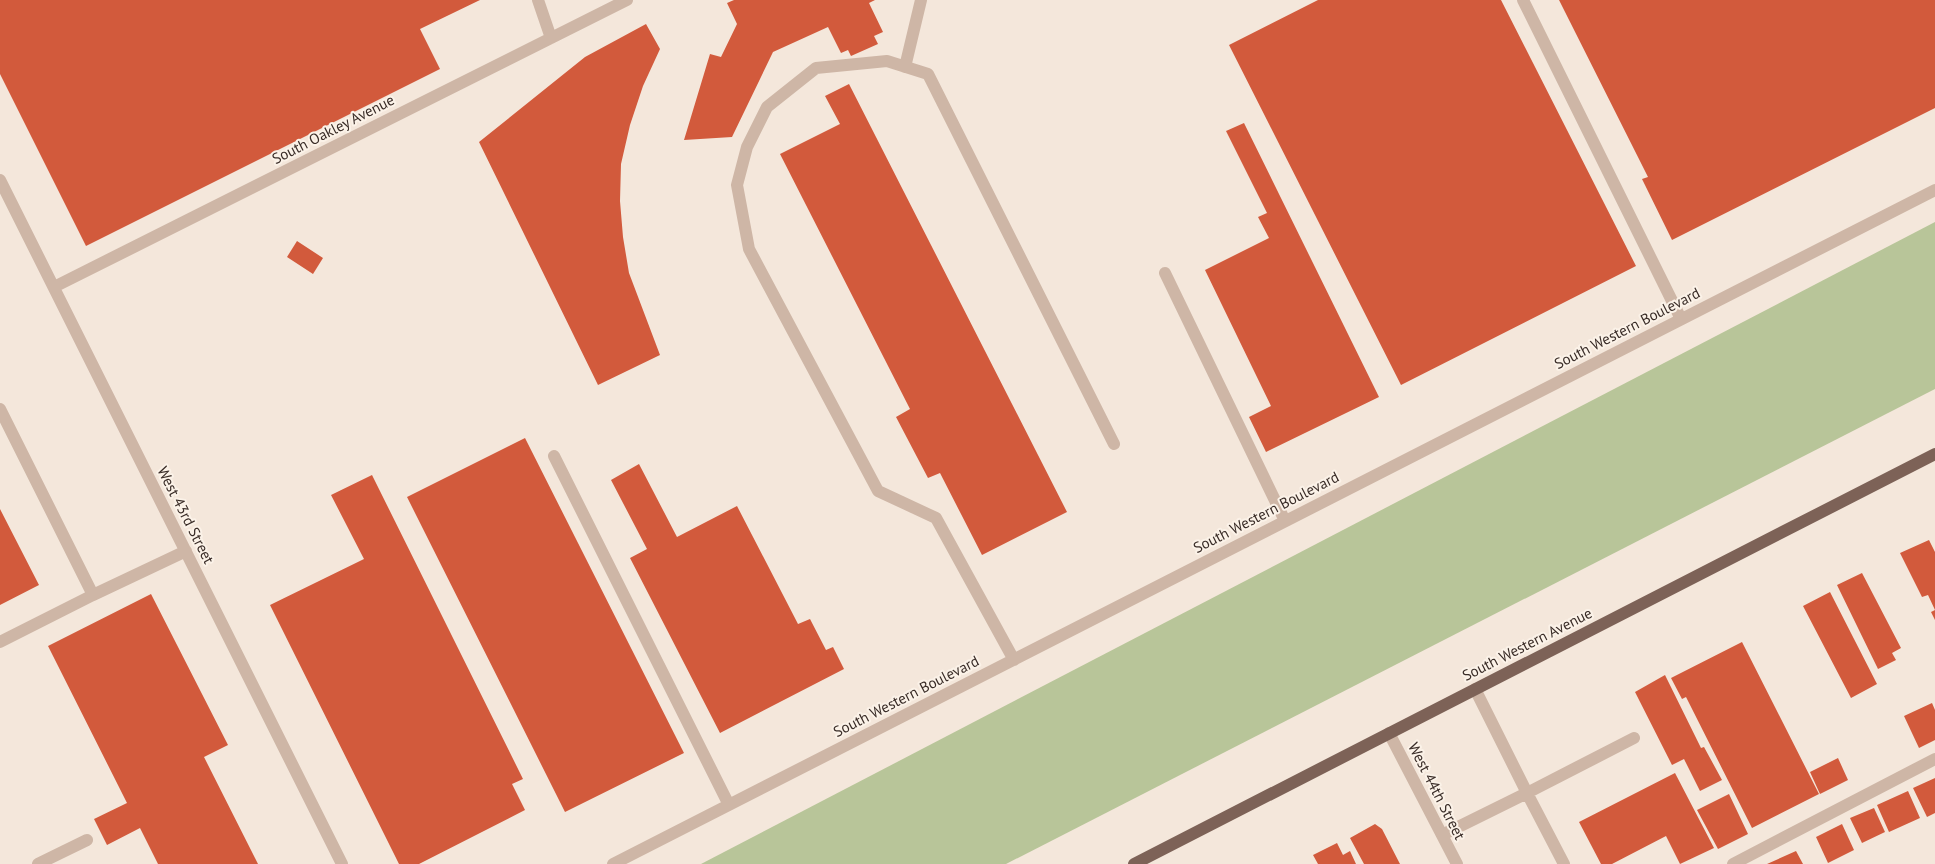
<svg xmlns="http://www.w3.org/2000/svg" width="1935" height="864" font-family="'PT Sans',sans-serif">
	<rect width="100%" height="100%" fill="#f4e7db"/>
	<path fill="#b8c599" d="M1935,222V389L1006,864H701Z"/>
	<path fill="#d25a3c" d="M0,0H480L420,29L440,69L86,246L0,74Z
		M734,0H875L869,3L883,32L874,36L878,44L851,56L848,50L841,53L828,27L773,52L732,137L684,140L710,54L721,57L737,24L727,3Z
		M1318,0H1501L1636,266L1401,385L1229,45Z
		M1559,0H1935V108L1672,240L1642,179L1648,177Z
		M646,24L660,49L643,86L630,125L621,164L620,201L623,237L629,273L660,355L598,385L479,142L585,57Z
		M849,84L1067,512L982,555L940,473L928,478L896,417L910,409L780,154L840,124L825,96Z
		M1244,123L1379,397L1266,452L1249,417L1271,406L1205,270L1269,238L1258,217L1267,213L1226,131Z
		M297,241L323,258L313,274L287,257Z
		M525,438L684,753L565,812L407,497Z
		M639,464L677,537L737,506L798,624L810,619L826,650L833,647L844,669L720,733L630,558L647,549L611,480Z
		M372,475L523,779L512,784L525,810L419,864H399L270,605L364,559L331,495Z
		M0,509L39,585L0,605Z
		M1929,540L1935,552V620L1931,612L1935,610L1928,595L1922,597L1900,553Z
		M1862,573L1901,648L1892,653L1896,660L1878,669L1837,585Z
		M1830,592L1877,684L1851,698L1803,606Z
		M151,594L228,745L204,757L258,864H158L140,828L107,845L94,819L127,803L48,646Z
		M1742,642L1819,794L1752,828L1686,697L1682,699L1671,678Z
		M1665,675L1701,748L1704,747L1722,780L1700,791L1684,759L1672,765L1635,692Z
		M1932,703L1935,710V740L1919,748L1904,716Z
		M1838,758L1848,780L1820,794L1810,772Z
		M1675,773L1714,848L1680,864L1666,836L1612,864H1601L1579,822Z
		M1935,778V813L1927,817L1913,788Z
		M1908,791L1920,818L1889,832L1877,805Z
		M1729,794L1748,834L1718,849L1697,810Z
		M1874,808L1885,832L1862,843L1850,818Z
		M1375,824L1382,829L1400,864H1364L1350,838Z
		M1842,824L1854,850L1828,863L1816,837Z
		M1337,843L1343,855L1350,851L1356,864H1318L1313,855Z
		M1796,851L1803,864H1767Z"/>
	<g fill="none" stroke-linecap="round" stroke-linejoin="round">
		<path stroke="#ceb6a6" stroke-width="12" d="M538,0L551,38
			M1523,0L1681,319
			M905,67L921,0
			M0,180L342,864
			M1165,273L1285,521
			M54,287L627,0
			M0,409L93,595L186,551
			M554,456L729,805
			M0,642L93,595
			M1014,660L936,518L878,491L749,249L737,185L747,147L767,107L816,68L887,61L928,74L1114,444
			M1389,733L1457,864
			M1442,835L1527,793L1475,689
			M38,864L87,840
			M613,864L1935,190
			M1564,864L1527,793L1634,738
			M1733,864L1935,759"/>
		<path stroke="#7d6257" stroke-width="12" d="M1134,864L1935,454"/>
	</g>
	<g text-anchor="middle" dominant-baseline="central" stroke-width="4" stroke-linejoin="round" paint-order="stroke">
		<g font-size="15" fill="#392c27" stroke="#fbf2e8">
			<text transform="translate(333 129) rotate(-27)">South Oakley Avenue</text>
			<text transform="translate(1627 328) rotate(-27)">South Western Boulevard</text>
			<text transform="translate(1266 512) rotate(-27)">South Western Boulevard</text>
			<text transform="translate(186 515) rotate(63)">West 43rd Street</text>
			<text transform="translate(1527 644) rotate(-27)">South Western Avenue</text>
			<text transform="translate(906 696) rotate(-27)">South Western Boulevard</text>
			<text transform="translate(1437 791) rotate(63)">West 44th Street</text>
		</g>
	</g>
</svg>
